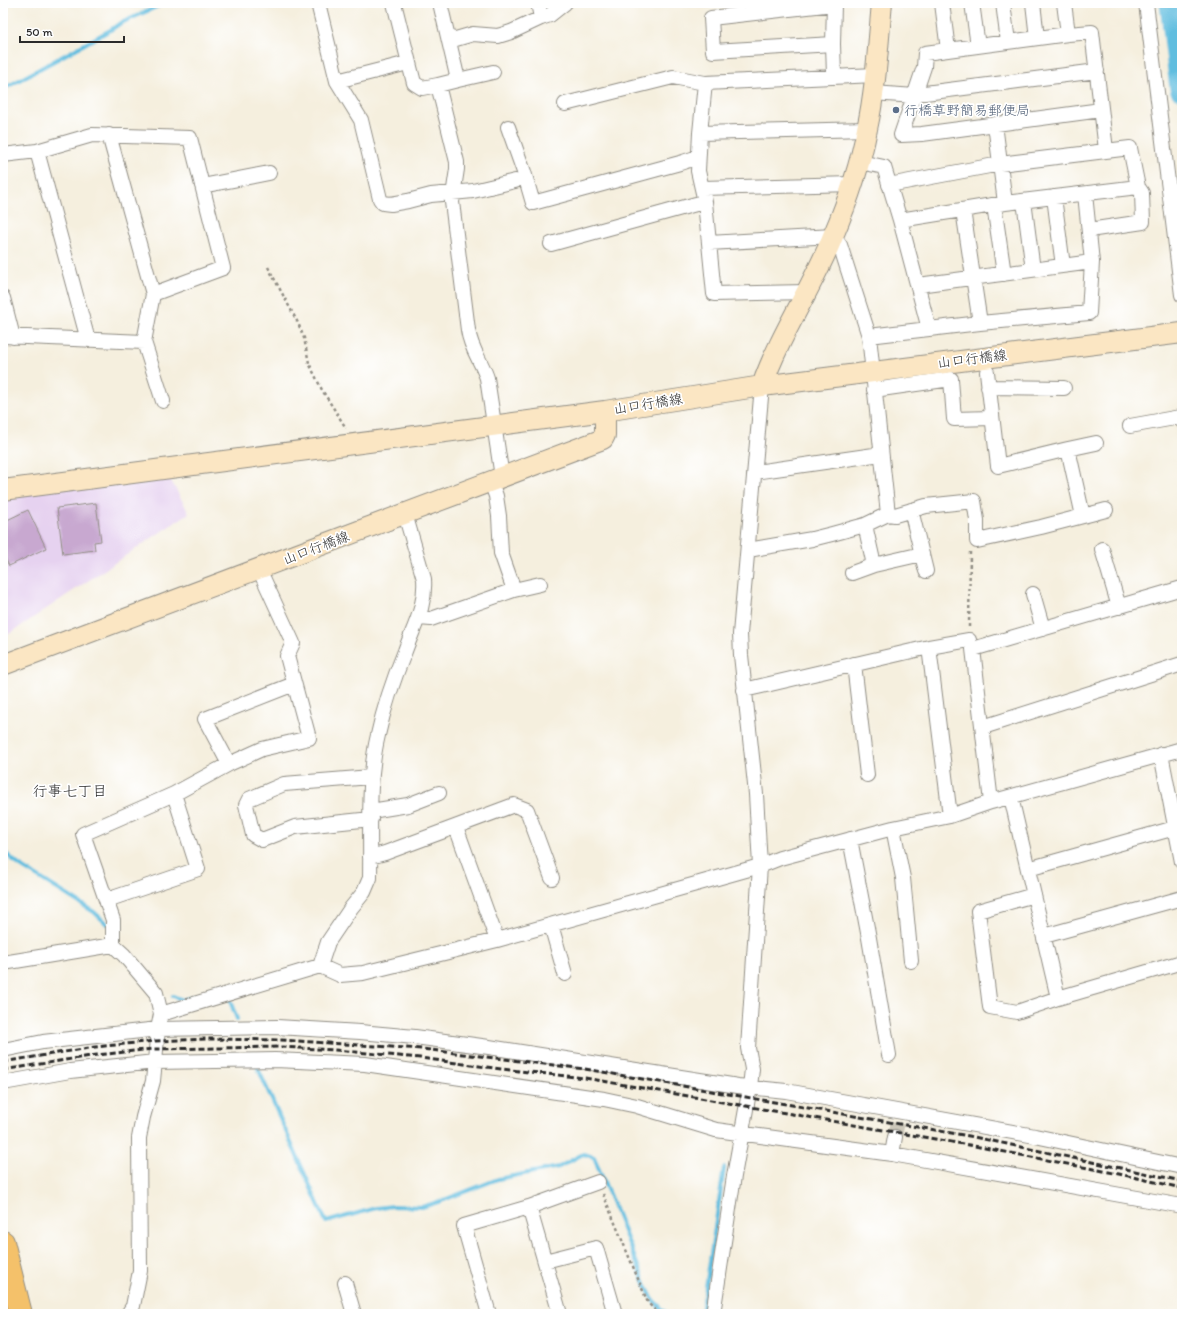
<svg xmlns="http://www.w3.org/2000/svg" width="1185" height="1317" font-family="Itim,'Klee One',sans-serif">
	<rect width="100%" height="100%" fill="#fff"/>
	<filter id="ink" filterUnits="userSpaceOnUse"><feTurbulence type="fractalNoise" baseFrequency=".025" numOctaves="2"/><feDisplacementMap in="SourceGraphic" scale="8" xChannelSelector="R" yChannelSelector="G"/><feConvolveMatrix kernelMatrix="1 2 1 2 8 2 1 2 1" color-interpolation-filters="sRGB"/></filter>
	<filter id="wash" filterUnits="userSpaceOnUse"><feTurbulence type="fractalNoise" baseFrequency=".012" numOctaves="4" result="noise"/><feDisplacementMap in="SourceGraphic" scale="16" xChannelSelector="R" yChannelSelector="G"/><feGaussianBlur stdDeviation="0.9" result="paint"/><feColorMatrix in="noise" values="0 0 0 0 0 0 0 0 0 0 0 0 0 0 0 0 0 1.4 0 .05"/><feComposite in="paint" operator="in"/></filter>
	<g filter="url(#wash)">
		<rect width="100%" height="100%" fill="#f5efde"/>
		<path fill="#e6d2f0" d="M165,470L189,513L3,638V491Z"/>
		<g fill="none" stroke-linecap="round" stroke-linejoin="round">
			<path stroke="#61bddf" stroke-width="4" d="M3,89L112,29L119,24L165,3
				M3,851L19,865L94,912L107,924
				M173,996L183,1000L197,996
				M228,996L237,1019
				M257,1066L326,1222L376,1208L393,1206L422,1207L441,1201L498,1179L559,1167L583,1154L594,1157L646,1286L653,1300L667,1314
				M702,1314L724,1168"/>
			<path stroke="#61bddf" stroke-width="25" d="M1172,3L1182,88"/>
		</g>
		<g id="blocks">
			<path fill="#c8a8d0" d="M96,503L101,541L94,542L95,550L63,554L57,508Z
				M28,510L46,548L9,566L3,554V522Z"/>
		</g>
	</g>
	<g filter="url(#ink)">
		<use href="#blocks" fill-opacity="0" stroke="#908d84" stroke-width="1"/>
		<g fill="none" stroke-linecap="round" stroke-linejoin="round">
			<path stroke="#cdc8ba" stroke-width="14" stroke-dasharray="14 7" stroke-linecap="butt" d="M895,1137L898,1121"/>
			<g stroke="#908d84" stroke-width="16">
				<path id="street" d="M318,3L337,81L361,120L380,199L383,203L391,204L408,201L431,195L473,191L515,181
					M394,3L414,83L422,88L438,85L457,162V169L452,202L468,330C471,350 481,360 487,378L502,477
					M538,3L541,18
					M942,3L948,50
					M972,3L978,46
					M1003,3L1008,42
					M1033,3L1037,38
					M1064,3L1068,34
					M1146,3L1182,295
					M449,41L473,34L498,36L511,32L541,18L550,15L565,3
					M833,44L713,51L711,18L834,4L833,44L834,76
					M458,80L493,72
					M337,81L408,63
					M438,85L458,80L440,3
					M916,92L925,93L1097,71
					M873,93L915,96
					M565,104L673,77L705,83
					M1101,110L922,134L901,135L924,67L925,53L1068,34L1092,32L1106,150
					M995,124L1005,203
					M508,127L524,172L533,203L680,163L698,157
					M700,133L867,129
					M109,135L153,294L144,342
					M37,151L88,340
					M3,155L37,151L92,135L190,138L223,268L153,294
					M860,162L884,167L900,220L929,329
					M889,185L1000,164L1130,148L1138,187L1142,193L1143,222L1089,230
					M202,186L269,173
					M702,188L853,184
					M1054,197L1063,266
					M1024,201L1033,270
					M994,205L1004,274
					M963,210L980,323
					M900,220L1005,203L1138,187
					M709,243L833,236L840,245L869,336L888,514
					M551,244L696,204L705,202
					M918,285L1092,262
					M807,292L714,294L705,202L698,171L700,133L705,83L875,75
					M3,298L13,337
					M3,336L144,342L163,401
					M869,336L980,323L1089,313L1092,262L1085,194
					M987,372L998,466L1068,449L1083,516
					M988,387L1064,388
					M874,390L951,379L954,419L992,418
					M1130,426L1180,417L1182,421
					M1068,449L1096,443
					M755,472L881,454
					M491,482L496,496L499,516L501,553L514,590
					M911,510L926,571
					M865,525L874,565
					M1102,549L1119,607
					M748,550L812,539L832,534L865,525L888,514L895,515L926,506L974,501L977,520V541L1041,527L1106,510
					M852,573L874,565L922,554
					M1033,594L1043,629
					M419,618L431,619L514,590L540,584
					M929,647L950,816
					M854,664L867,775
					M744,690L929,647L969,640
					M983,727L1182,664
					M1161,754L1182,862
					M229,764L205,719L294,684
					M1011,797L1058,998L1182,962
					M991,802L973,649L1182,588
					M371,811L408,805L439,793
					M371,819L295,827L262,840L253,835L246,805L249,799L284,784L371,777
					M456,827L497,940
					M893,828L903,878L911,961
					M850,839L869,938L889,1055
					M370,857L385,853L514,805L527,810L552,878
					M1028,869L1175,828
					M1034,895L978,911L990,1007L1017,1012L1058,998
					M107,900L198,869L174,794
					M551,925L565,974
					M1044,936L1182,898
					M113,945V920L83,834L174,794L229,764L262,749L309,738L287,656L293,643L259,569
					M3,963L113,945L124,955L156,993L161,1014L158,1029L153,1081L143,1117L139,1138L140,1271L133,1306L128,1314
					M320,966L328,942L351,908L364,892L370,878C371,832 367,781 378,735C384,707 394,678 405,651C414,626 426,607 424,579L405,514
					M161,1014L320,966L340,975L363,973L497,940L760,866L780,858L893,828L950,816L991,802L1182,749
					M3,1050L43,1042L158,1029L277,1027L360,1032L415,1037L489,1047L738,1086L786,1091L1035,1136L1182,1167
					M3,1083L70,1071L155,1062L275,1060L365,1064L604,1099L637,1106L716,1130L892,1154L1182,1206
					M892,1154L895,1137
					M529,1207L560,1314
					M545,1261L596,1248L615,1314
					M345,1283L354,1314
					M489,1314L464,1226L529,1207L598,1182
					M713,1314L734,1176L750,1087L752,1069L748,1048L760,866L756,794L741,655L740,634L762,386"/>
			</g>
			<g stroke="#908d84" stroke-width="22">
				<path id="secondary" d="M762,386C780,334 813,287 833,236C848,201 860,166 867,129C876,88 878,45 882,3
					M3,490L605,411L762,386L1182,333
					M3,665L603,439L605,435V411"/>
			</g>
			<g stroke="#908d84" stroke-width="24">
				<path id="highway" d="M3,1242L21,1314"/>
			</g>
			<path stroke="#908d84" stroke-width="2.5" stroke-dasharray="3 3" stroke-linecap="butt" d="M268,267L298,323L304,338L309,363L322,390L346,428
				M969,627L970,552
				M603,1194L648,1303L659,1314"/>
			<use href="#street" stroke="#fff" stroke-width="14"/>
			<use href="#secondary" stroke="#fbe6c3" stroke-width="20"/>
			<use href="#highway" stroke="#f4c16a" stroke-width="22"/>
			<path stroke="#2b2b2b" stroke-width="3" stroke-dasharray="6 3" stroke-linecap="butt" d="M3,1062L95,1047L155,1041L208,1039L281,1040L422,1049L585,1069L969,1136L1182,1181
				M3,1070L97,1055L153,1049L281,1047L335,1050L420,1058L501,1069L585,1078L969,1145L1119,1174L1182,1188"/>
		</g>
	</g>
	<circle fill="#5c6f8a" stroke="#fff" stroke-width="1.5" cx="896" cy="110" r="4"/>
	<g text-anchor="middle" dominant-baseline="central" stroke-width="3.5" stroke-linejoin="round" paint-order="stroke">
		<g font-size="14" fill="#4e5e75" stroke="#fff" text-anchor="start">
			<text x="904" y="110">行橋草野簡易郵便局</text>
		</g>
		<g font-size="14" fill="#2b2b2b" stroke="#fff">
			<text transform="translate(972 359) rotate(-7)">山口行橋線</text>
			<text transform="translate(648 404) rotate(-9)">山口行橋線</text>
			<text transform="translate(316 548) rotate(-21)">山口行橋線</text>
		</g>
		<g font-size="15" fill="#2b2b2b" stroke="#fff">
			<text x="70" y="791">行事七丁目</text>
		</g>
	</g>
	<rect width="1185" height="1317" fill="none" stroke="#fff" stroke-width="16"/>
	<path d="M20 36v6h104v-6" fill="none" stroke="#2b2b2b" stroke-width="2"/>
	<text x="26" y="36" font-size="12" fill="#2b2b2b" stroke="#ffffff" stroke-width="3" paint-order="stroke">50 m</text>
</svg>
